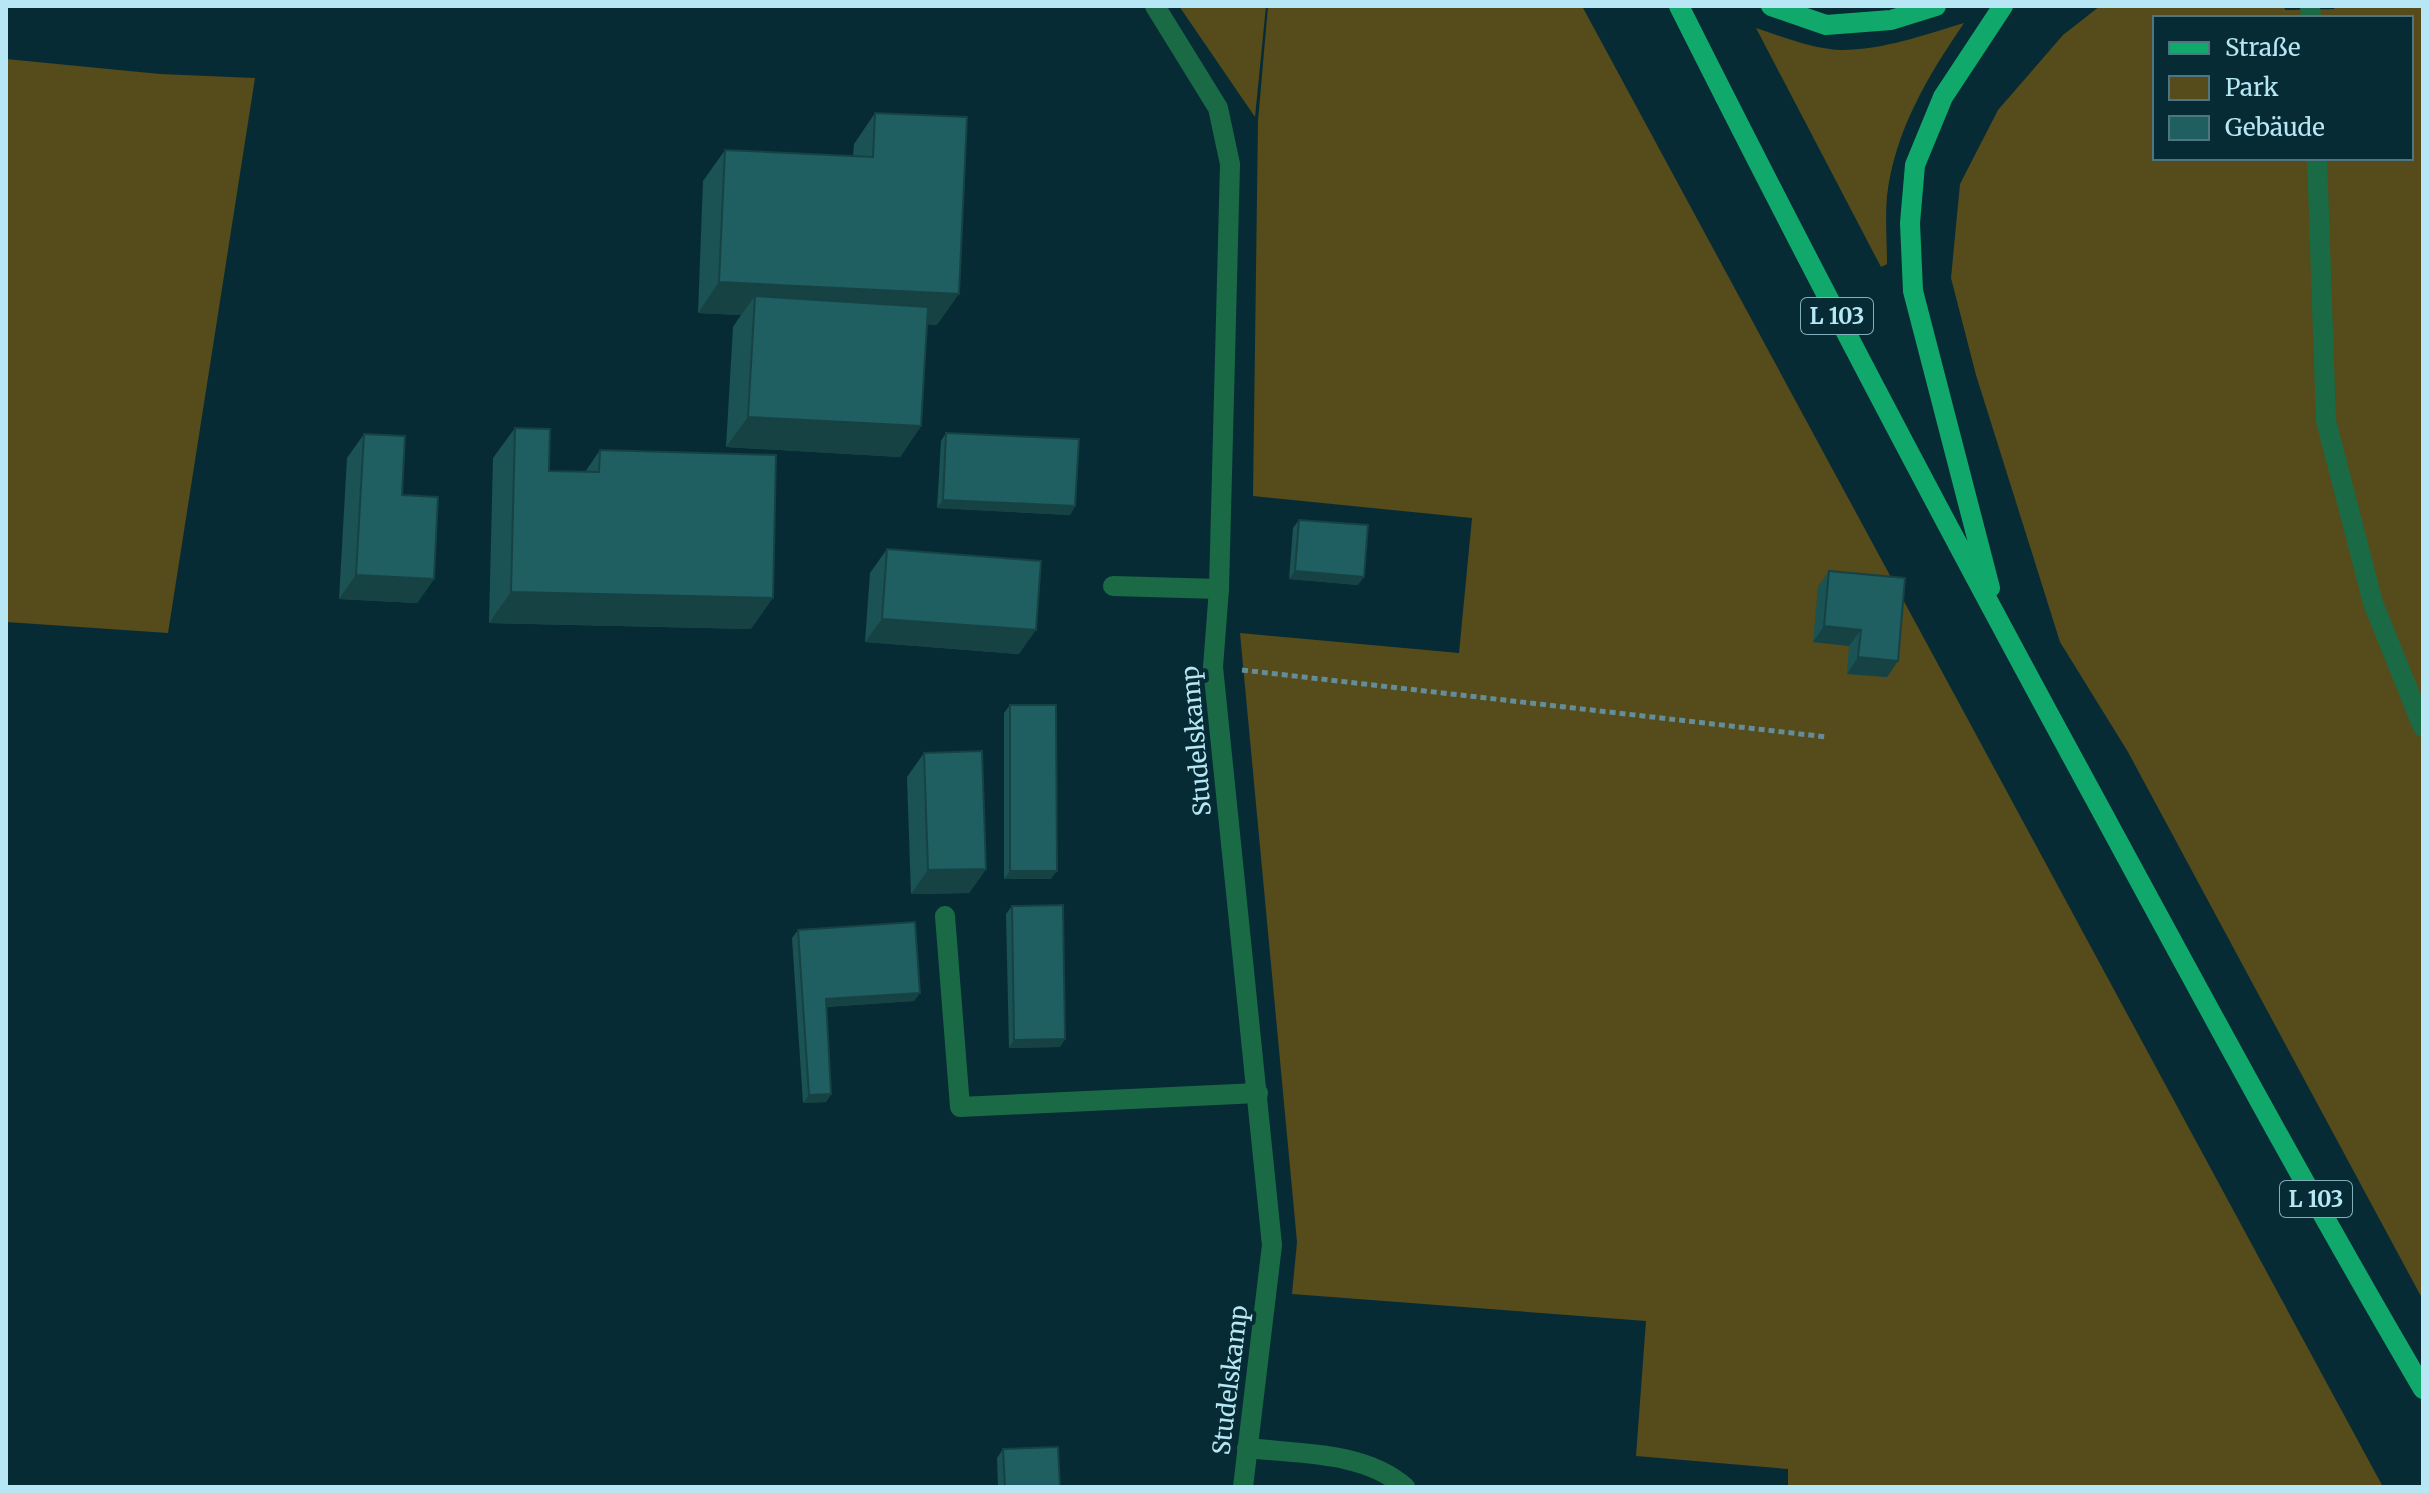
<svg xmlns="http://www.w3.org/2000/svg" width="2429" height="1493" font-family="Merriweather,serif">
	<rect width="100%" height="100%" fill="#072b34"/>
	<path fill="#554b1b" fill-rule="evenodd" d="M1179,6H1266L1255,117Z
		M1268,6H1582L2383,1487H1788V1469L1636,1456L1646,1321L1292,1294L1297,1242L1240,633L1459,653L1472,518L1253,496L1258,121Z
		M2100,6H2282L2286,10L2334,9L2335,6H2423V1300L2128,752L2060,642L1976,375L1951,278L1960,184L1998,110L2063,35ZM2155,18H2411V158H2155Z
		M1964,23C1928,76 1895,130 1887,196C1885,218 1887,242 1887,264L1881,267L1756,28C1783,37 1812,49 1841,50C1883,50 1924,35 1964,23Z
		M6,59L160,74L255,78L168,633L6,622Z"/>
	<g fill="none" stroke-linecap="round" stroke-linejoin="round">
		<path stroke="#638d99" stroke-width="5" stroke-dasharray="6 4" stroke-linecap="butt" d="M1242,670L1827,737"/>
		<path stroke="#1a6b45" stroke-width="20" d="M1113,586L1219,589
			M945,916L960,1107L1258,1093
			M1247,1448C1299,1454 1364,1451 1405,1487"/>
		<path stroke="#1a6b45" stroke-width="20" d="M1155,6L1218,108L1230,164L1219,589L1213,667L1272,1245L1243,1487
			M2310,6L2311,18
			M2317,158L2326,421L2373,603L2423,727"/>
		<path stroke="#11a96b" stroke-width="20" d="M1679,6C1815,277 1956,544 2101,810C2206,1004 2311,1198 2423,1389
			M1771,6L1826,25L1891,20L1936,6
			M1990,588L1913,291L1910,223L1915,165L1943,97L2003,6"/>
	</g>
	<path fill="#1b5253" d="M875,113L937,325L927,324L921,426L900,457L726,447L733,327L741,315L698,313L703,181L725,150L853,156L854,144Z
		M515,428L549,471L585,472L600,450L751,629L489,623L493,458Z
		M946,433L1075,506L1070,515L937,508L941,441Z
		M364,434L402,495L434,579L417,603L339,599L347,458Z
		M1299,520L1358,585L1289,579L1293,528Z
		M887,549L1019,654L865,642L870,573Z
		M1829,571L1898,661L1887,677L1847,674L1849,646L1813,642L1818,587Z
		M1010,705L1051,879H1004V713Z
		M924,753L986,869L969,893L911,894L907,777Z
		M1012,906L1065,1039L1060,1047L1009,1048L1006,914Z
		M798,930L920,993L914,1001L826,1007L831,1094L826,1102L803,1103L792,938Z
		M1003,1449L1060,1487H998L997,1458Z"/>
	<path fill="#164244" d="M719,282L959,294L937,325L754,316L755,296L741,315L698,313Z
		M748,417L921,426L900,457L726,447Z
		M943,500L1075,506L1070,515L937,508Z
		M1295,571L1364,577L1358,585L1289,579Z
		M356,575L434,579L417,603L339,599Z
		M511,592L773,598L751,629L489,623Z
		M882,619L1036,630L1019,654L865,642Z
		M1824,626L1861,630L1849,646L1813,642Z
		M1858,657L1898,661L1887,677L1847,674Z
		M986,869L969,893L911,894L928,870Z
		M1010,871H1057L1051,879H1004Z
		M920,993L914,1001L820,1007L826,999Z
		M1065,1039L1060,1047L1009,1048L1014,1040Z
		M831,1094L826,1102L803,1103L809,1095Z"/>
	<path fill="#1f5f61" stroke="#164244" stroke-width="2" d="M875,113L967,117L959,294L719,282L725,150L873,157Z
		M755,296L928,307L921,426L748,417Z
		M515,428L550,429L549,471L599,472L600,450L776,455L773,598L511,592Z
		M946,433L1079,439L1075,506L943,500Z
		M364,434L405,436L402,495L438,497L434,579L356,575Z
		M1299,520L1368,525L1364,577L1295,571Z
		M887,549L1041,561L1036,630L882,619Z
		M1829,571L1905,578L1898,661L1858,657L1861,630L1824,626Z
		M1010,705H1056L1057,871H1010Z
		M982,751L986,869L928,870L924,753Z
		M1063,905L1065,1039L1014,1040L1012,906Z
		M915,922L920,993L826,999L831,1094L809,1095L798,930Z
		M1058,1447L1060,1487H1005L1003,1449Z"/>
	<g text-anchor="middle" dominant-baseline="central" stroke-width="8" stroke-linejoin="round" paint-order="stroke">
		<g fill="#072b34" stroke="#82afbb" stroke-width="2">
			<rect x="1801" y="298" width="72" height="36" rx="6"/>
			<rect x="2280" y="1181" width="72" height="36" rx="6"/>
		</g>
		<g font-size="22" font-weight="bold" fill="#b7e7f5">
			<text x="1837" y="316">L 103</text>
			<text x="2316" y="1199">L 103</text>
		</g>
		<g font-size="24" fill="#b7e7f5" stroke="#072b34">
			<text transform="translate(1196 741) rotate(-95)">Studelskamp</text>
			<text transform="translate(1230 1380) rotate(-83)">Studelskamp</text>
		</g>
	</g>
	<rect width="2429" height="1493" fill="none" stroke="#b7e7f5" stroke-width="16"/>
	<rect x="2153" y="16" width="260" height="144" fill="#072b34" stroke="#4d7681" stroke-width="2"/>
	<rect x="2169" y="42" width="40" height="12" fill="#11a96b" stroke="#4d7681" stroke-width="2"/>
	<text x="2225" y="56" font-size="24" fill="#b7e7f5">Straße</text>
	<rect x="2169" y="76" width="40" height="24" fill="#554b1b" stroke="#4d7681" stroke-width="2"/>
	<text x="2225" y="96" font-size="24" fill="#b7e7f5">Park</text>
	<rect x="2169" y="116" width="40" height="24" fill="#1f5f61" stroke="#4d7681" stroke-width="2"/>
	<text x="2225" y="136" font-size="24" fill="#b7e7f5">Gebäude</text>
</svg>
